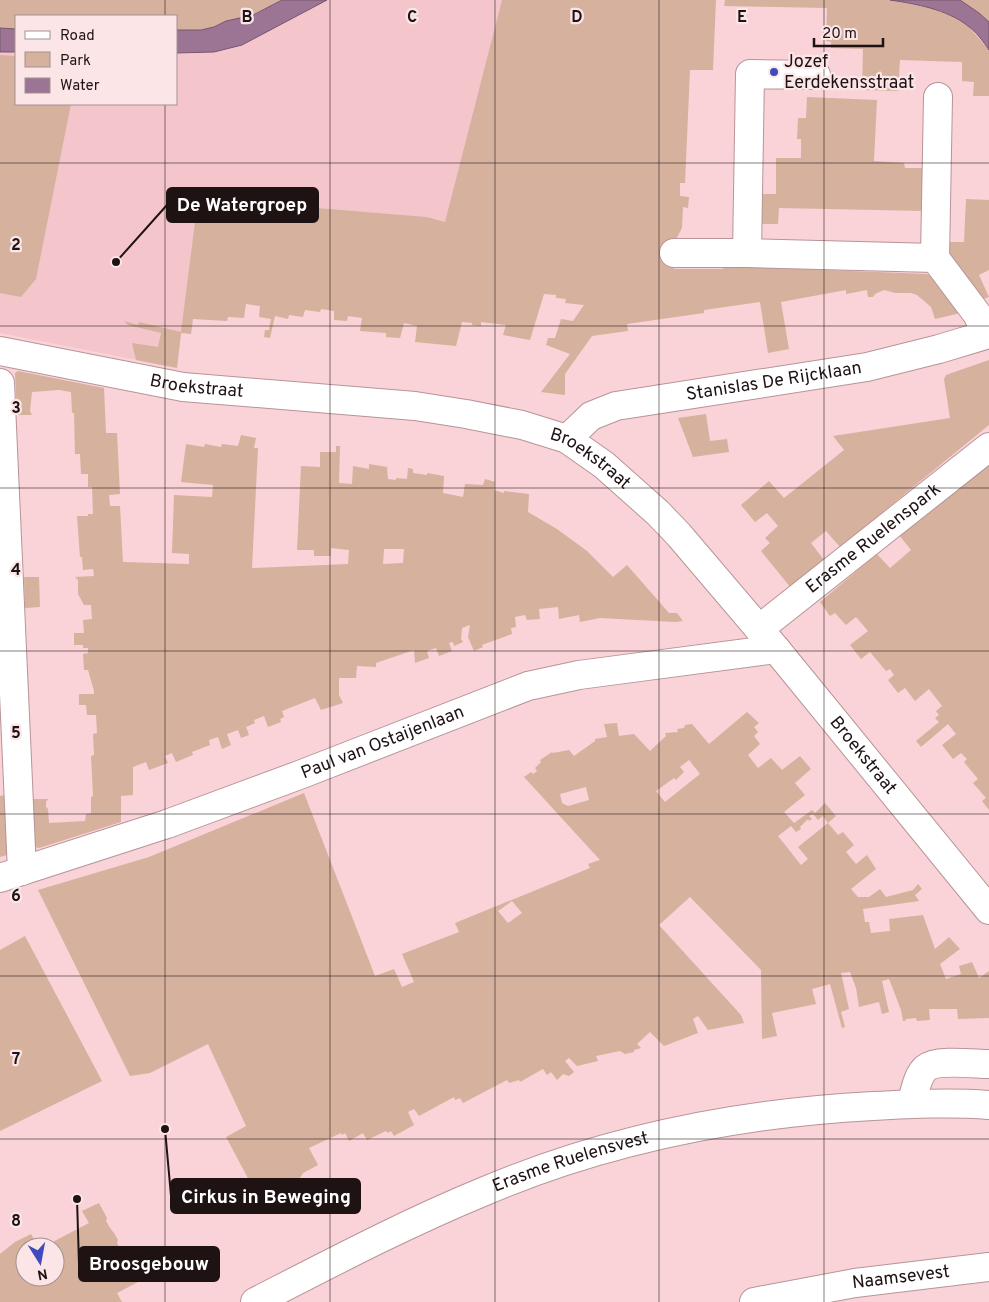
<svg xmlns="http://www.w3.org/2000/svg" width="989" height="1302" font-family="Overpass,sans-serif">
	<rect width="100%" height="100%" fill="#f9d3d7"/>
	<path fill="#f4c6cb" d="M327,0H502L446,222L427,217L198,198L177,368L0,333V52H16V104H176V53L214,52L242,45Z"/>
	<path fill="#d5b19e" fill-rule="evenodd" d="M0,0H282C259,12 227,28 200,30C192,31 184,30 176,30V16H16V29L0,28Z
		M502,0H716L713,70H690L685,183H680V196L689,197L688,208L683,207L682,228L669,253L674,257V269H723L725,266L927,274L934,278L965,312L935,319L931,307L917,295L911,293H895L884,290L875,294L873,297H868L867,290L846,294V290L781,302L789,349L768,353L760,302L704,310V313L627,324L628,331L592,336L565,374V395L541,392L570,354L546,345L548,338H555L561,319L573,321L584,305L565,303L566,299L556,298V295L544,294L530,340L503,335L506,325L481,322V326L472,325V323L462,322L456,346L415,342L417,326L404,323L400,338L386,337V333L360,331L362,318L348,316L347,321L334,320V311L321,309L320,312L305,310L303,317L289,315L288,319L275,316L270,338L264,337L265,330H269L271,319L259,317L260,306L246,304L244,318L228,317L227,321L193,319L191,334L181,333L177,368L136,360L132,343L158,347L161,333L128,325L124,321L138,325L139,322L181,332L198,198L427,217L445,222Z
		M725,0H890L931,8L951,16L968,26L989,50V96H973L974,82L962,81V62L900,60L898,91L862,90L863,49L831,48V42L826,41L827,8L724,6Z
		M960,0H989V22L979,13Z
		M0,55L16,56V104H71L36,279L21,297L0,293Z
		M807,97L877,100L874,161L904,163L905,168H925L923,211L779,208L778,224H760L761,194H776V158H801V139H797L798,118H806Z
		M966,199L989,200V270L979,275L989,297L983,299L945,256V242H964Z
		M989,360V425L840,547L826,531L811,543L824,560L791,588L761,551L770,543L765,538L778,526L767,513L755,522L741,505L769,481L784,498L844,450L833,436L950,418L944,379L946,375Z
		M18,371L104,388L106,433H117L120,494L109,495L110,506H120L123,562L189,564V554L172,553L174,495L212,497L213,485L181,482L186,444L204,447L205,444L221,447L222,444L238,446L241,435L256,438L254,448H258L252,568L348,564L349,550L331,548V556H314V550H297L301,466L320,467V452H336V446H340L339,483L352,484L353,466L369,469V464L387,467L388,479L396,480V478L407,479L408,468L413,469V473L427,475V473L444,476L443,493L463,497L465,484L483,485L485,479L495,482L494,490L504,493V491L529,494L528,512L557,529L587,551L613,577L627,565L669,613H677L683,621L675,622L600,618L580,622L579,615L559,619L558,607L539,609L540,619L527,620L525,615L515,617L516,627L511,628L512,634L482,645L483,647L474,651L468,637L470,625L462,628L461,639L463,642L454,646L453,642L449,643L452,651L439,656L436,648L427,651L429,658L415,663L414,650L376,663V667L357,666L356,678H339V695L343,703L321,710L315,698L282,711L284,717L280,719L281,722L268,727L264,716L254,720L255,723L246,727L249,735L241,738L238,730L227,734L231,745L222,749L218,737L209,740L210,745L192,752L193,755L176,762L172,753L165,756L168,763L149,770L146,762L133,767V795L121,796V822L39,848L35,847L32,799H48L46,802V807L48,809L49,823L85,821L86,814L91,813V797L93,796L91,756L94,755L93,734L97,733L96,715H87L86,705H79V694H94V691L88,670H84L83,654L88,653V648H83V645H74V633H84L83,620L92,619L91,605H84L78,594V580L75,577L94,576L93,569L83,570L82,557H80L77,516H88V514H93L92,487H88V474H81L80,454H75L74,413H72L71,392L59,390L32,392L30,411L32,415H17L15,373ZM384,549H404L403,563L383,564Z
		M706,414L710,441L727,439L729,452L693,457L678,418Z
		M989,460V810L982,801L986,798L973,783L978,779L964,762L967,759L961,753L953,759L942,745L956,734L948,724L921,747L916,741L939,722L935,718L939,715L936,711L942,706L929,689L915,701L905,688L898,693L888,680L894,675L890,669L886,671L870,652L861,659L850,645L868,631L856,617L846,625L835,613L830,616L820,602L877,554L890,568L911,550L899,535Z
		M24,577H39L40,607L25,608Z
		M747,712L759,723L754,727L758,732L754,736L760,744L748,755L758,768L771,758L782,770L800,756L811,769L795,783L805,795L784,812L794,823L812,810L815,813L825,803L836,816L828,823L838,835L843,832L854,845L846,852L856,864L867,855L876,869L851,889L858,897H869L880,889L886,897L913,890L918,884L922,889L915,895L919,901L863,909L865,922H869L871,933L890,931L889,919L923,915L935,949L949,937L960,949L940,964L946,979L961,974L959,966L972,962L979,978L989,971V1018L958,1019L957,1009H929L930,1020L917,1021L916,1018L906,1019L905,1021H903L901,1010L889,979L882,981L889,1012L882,1014L879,1002L859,1007L856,988L850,972L841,973L849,1009L841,1012L845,1027L842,1028L830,984L812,989L816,1004L772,1013L777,1036L762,1039L761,970L690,897L659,925L741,1015L744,1023L708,1030L698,1016L693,1019L698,1033L664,1046L650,1032L637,1044L641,1048L634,1050V1052L625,1054L620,1051L596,1056L598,1061L577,1066L569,1058L565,1061L574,1072L569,1076L563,1074L557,1080L551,1072L547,1075L543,1069L520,1082L519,1080L509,1083L507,1080L463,1103L460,1098L455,1100L454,1097L419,1116L414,1109L408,1112L414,1125L394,1136L391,1131L388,1133L386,1131L367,1140L363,1133L349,1141L345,1133L342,1135L341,1133L309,1148L318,1165L303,1173L300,1178L278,1186L282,1195L271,1201L265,1190L257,1195L226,1137L246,1126L208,1044L150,1073L130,1076L38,890L149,857L304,793L375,976L394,969L402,987L414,982L402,954L459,932L455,923L590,868L588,864L600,860L524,777L531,772L533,774L537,771L535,768L541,762L540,760L552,752L553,753L569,750L574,756L595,741V739L607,737L604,724L617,723L619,736L634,734L650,751L666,736L665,733L678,732L677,729L684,728L685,725L692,724L709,744ZM689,760L700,774L665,802L656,791L674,778L676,780L684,772L680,767ZM586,787L589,800L568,806L562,803L560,794ZM813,814L818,820L823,816L828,823L798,847L808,859L801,865L778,836L791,826L796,832L801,829L800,827L808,819L809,821L812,819L809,816ZM512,901L522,913L508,923L498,911Z
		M5,795L7,855L0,857V796Z
		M25,936L102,1081L0,1131V950Z
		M99,1203L107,1218L106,1221C110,1229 114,1232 118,1240L117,1243C121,1250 126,1253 129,1261L128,1264L132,1272L136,1273L140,1281L117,1293L122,1302H0V1254L15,1242L31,1234L38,1247H25V1277H55V1247H43L89,1223L82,1211Z"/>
	<path fill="#9c7595" stroke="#76576e" d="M282,0H327L242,45L214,52L176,53V30H201L214,27L226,21L253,15Z
		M890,0H960L979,13L989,22V50C983,41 976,32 968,26C946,9 916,4 890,0Z
		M0,28L16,29V52H0Z"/>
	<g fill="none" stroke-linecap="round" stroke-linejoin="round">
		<g stroke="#b79497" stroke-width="30">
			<g id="minor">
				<path d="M938,97L935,258L977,314L987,334"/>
				<path d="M674,253H747L935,258"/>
				<path d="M747,253L750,74L816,75"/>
				<path id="s1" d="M0,351L183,387L415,406L466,414L522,425L567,439L604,465L658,513L679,535L776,649L989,910"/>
				<path d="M0,383L22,871"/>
				<path id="s2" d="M567,439L591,416L616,406L867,367L939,349L989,334"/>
				<path id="s3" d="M759,629L989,447"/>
				<path id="s4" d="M0,878L167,824L302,774L528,686L579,675L776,649"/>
				<path d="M911,1104C915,1093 917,1075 926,1068C937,1059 975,1064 989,1064"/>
			</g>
		</g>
		<g stroke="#b79497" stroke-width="30">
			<g id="major">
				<path id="s5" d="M255,1302C331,1263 407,1223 485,1191C608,1139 741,1113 873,1106C911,1104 951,1102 989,1105"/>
				<path id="s6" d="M754,1302L855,1283L989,1267"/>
			</g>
		</g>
		<use href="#minor" stroke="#fff" stroke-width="28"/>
		<use href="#major" stroke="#fff" stroke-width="28"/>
	</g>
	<path fill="none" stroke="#1e1213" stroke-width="1" stroke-opacity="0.55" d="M165,0V16M330,0V1302M495,0V1302M659,0V1302M824,0V1302M165,104V1302M0,163H989M0,326H989M0,488H989M0,651H989M0,814H989M0,976H989M0,1139H989"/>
	<circle fill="#3f4abe" stroke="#fce5e7" stroke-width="2" cx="774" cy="72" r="5"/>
	<g text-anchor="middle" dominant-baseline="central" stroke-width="4.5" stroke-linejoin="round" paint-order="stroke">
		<g font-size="18" fill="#1e1213" stroke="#fce5e7" text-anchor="start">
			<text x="784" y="62">Jozef<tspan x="784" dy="21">Eerdekensstraat</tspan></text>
		</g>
		<g font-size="18" fill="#1e1213" stroke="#fce5e7">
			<text stroke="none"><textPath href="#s2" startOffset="220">Stanislas De Rijcklaan</textPath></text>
			<text stroke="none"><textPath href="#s1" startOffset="200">Broekstraat</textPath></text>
			<text stroke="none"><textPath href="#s1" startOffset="605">Broekstraat</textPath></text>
			<text stroke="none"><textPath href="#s3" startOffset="146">Erasme Ruelenspark</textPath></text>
			<text stroke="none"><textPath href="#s4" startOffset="406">Paul van Ostaijenlaan</textPath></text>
			<text stroke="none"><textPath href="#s1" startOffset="1010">Broekstraat</textPath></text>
			<text stroke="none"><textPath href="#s5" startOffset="346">Erasme Ruelensvest</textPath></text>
			<text stroke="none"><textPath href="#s6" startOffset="149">Naamsevest</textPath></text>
		</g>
	</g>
	<g font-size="16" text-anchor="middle" font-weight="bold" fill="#1e1213" stroke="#fce5e7" stroke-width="4.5" stroke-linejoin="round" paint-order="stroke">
		<text x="247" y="22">B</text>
		<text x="412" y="22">C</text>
		<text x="577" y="22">D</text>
		<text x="742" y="22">E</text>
		<text x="16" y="250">2</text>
		<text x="16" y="413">3</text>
		<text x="16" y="575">4</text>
		<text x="16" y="738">5</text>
		<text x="16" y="901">6</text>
		<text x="16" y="1064">7</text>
		<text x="16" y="1226">8</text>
	</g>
	<path fill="none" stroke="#1e1213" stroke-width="2" d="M116 262L167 205M165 1129L171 1196M77 1199L79 1264"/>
	<g fill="#1e1213" stroke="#fce5e7" stroke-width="2">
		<circle cx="116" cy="262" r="5"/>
		<circle cx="165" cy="1129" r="5"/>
		<circle cx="77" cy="1199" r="5"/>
	</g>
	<g fill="#1e1213" stroke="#1e1213" stroke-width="2">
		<rect x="167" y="188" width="151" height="34" rx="5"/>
		<rect x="171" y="1179" width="189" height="34" rx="5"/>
		<rect x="79" y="1247" width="140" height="34" rx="5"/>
	</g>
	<g font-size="19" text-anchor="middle" font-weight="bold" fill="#fff">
		<text x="242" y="211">De Watergroep</text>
		<text x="266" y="1203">Cirkus in Beweging</text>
		<text x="149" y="1270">Broosgebouw</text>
	</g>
	<rect x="15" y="15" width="162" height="90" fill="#fce5e7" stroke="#a39192"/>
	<rect x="25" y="31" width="25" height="8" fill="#ffffff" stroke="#a39192"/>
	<text x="60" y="40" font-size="15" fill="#1e1213">Road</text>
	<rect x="25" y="52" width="25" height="15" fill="#d5b19e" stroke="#a39192"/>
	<text x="60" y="65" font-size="15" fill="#1e1213">Park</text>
	<rect x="25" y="78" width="25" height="15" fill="#9c7595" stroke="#a39192"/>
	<text x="60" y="90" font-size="15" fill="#1e1213">Water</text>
	<g transform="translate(40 1262) rotate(169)"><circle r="24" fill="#fce5e7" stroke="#a39192"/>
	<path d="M0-4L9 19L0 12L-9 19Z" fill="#3f4abe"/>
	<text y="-8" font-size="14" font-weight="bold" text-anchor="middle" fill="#1e1213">N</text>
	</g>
	<path d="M814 38v8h69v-8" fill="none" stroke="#1e1213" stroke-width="2.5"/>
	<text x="822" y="38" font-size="15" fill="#1e1213" stroke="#fce5e7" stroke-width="4" paint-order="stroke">20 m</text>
</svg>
